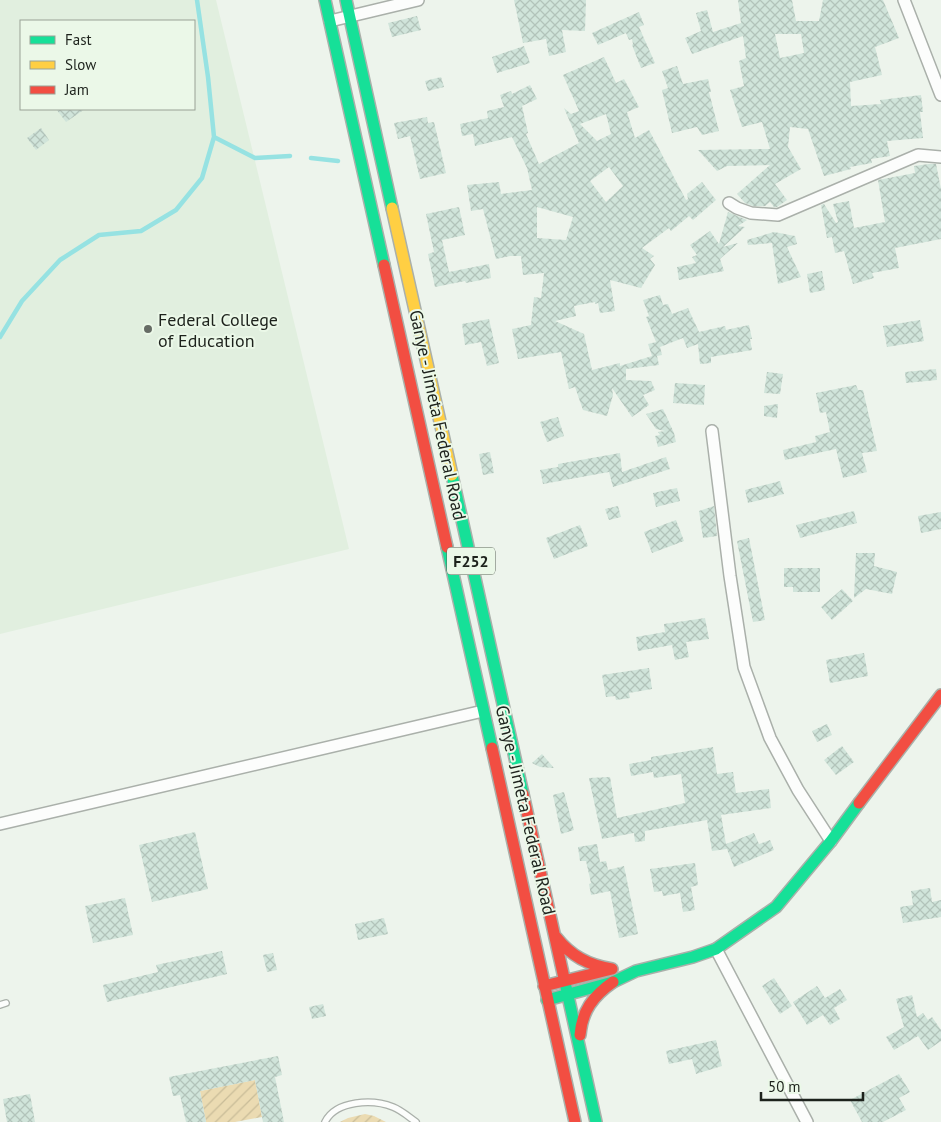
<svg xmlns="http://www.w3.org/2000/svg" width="941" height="1122" font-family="'PT Sans',sans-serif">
	<defs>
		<pattern id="garden-furrows" width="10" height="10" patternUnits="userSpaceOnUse" patternTransform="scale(1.25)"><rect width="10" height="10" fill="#ebdbb2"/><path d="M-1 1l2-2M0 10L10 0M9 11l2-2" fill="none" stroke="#c9bc98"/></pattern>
		<pattern id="building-cross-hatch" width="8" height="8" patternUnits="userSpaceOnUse" patternTransform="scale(1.25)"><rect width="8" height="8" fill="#d0e4da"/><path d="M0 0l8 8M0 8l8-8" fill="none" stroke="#b2c3ba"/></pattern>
	</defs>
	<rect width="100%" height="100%" fill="#edf4ec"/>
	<path fill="#e1efdf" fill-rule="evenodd" d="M0,0H216L349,549L0,634ZM21,21H194V109H21Z"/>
	<path fill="url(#garden-furrows)" d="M255,1080L262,1117L235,1122H206L200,1091Z
		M365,1114L374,1116L386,1122H340L348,1118Z"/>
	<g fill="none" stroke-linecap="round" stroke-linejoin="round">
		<path stroke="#96e2e2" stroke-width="4.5" d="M214,137L255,158L290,156
			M311,158L338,161
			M0,337L22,301L60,260L99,235L141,231L176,210L202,178L214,137L208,77L197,0"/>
	</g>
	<path fill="url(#building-cross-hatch)" fill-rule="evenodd" d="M514,0H586L585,31L562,30L566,52L549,56L546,39L523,43Z
		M738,0H792L796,21H819L823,0H883L899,38L875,47L882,75L850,82L851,106L881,104L880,100L921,95L923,112H920L923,138L887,141L890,156L871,159L872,163L850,167L851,169L824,176L808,129L790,127L788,147L801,169L775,184L787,200L777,207H774L770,202L765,206H753L745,203L737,194L770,165L727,166L717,171L698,150L770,149L762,122L742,127L730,90L744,86L739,61L746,58L743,36L692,54L685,38L701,31L696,13L707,10L713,32L741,23ZM775,34H801L804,53L780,58Z
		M639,12L644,25L639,27L655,63L641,68L632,45L633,44L632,39L629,40L626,33L598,45L592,33Z
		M417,16L421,30L392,37L388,23Z
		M524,46L530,63L497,73L492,57Z
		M604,57L616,83L624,79L639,107L627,112L635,138L649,130L686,200L688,199L687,194L702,182L716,200L693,220L689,216L671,231L669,228L642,248L654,256L650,259L655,265L641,288L610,280L615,311L600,313L598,303L595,304V302L574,306L576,316L555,321L584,334L592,370L620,363V366L652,356L648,344L656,342L646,317L649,316L643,300L660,295L663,305L668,304L672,314L688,308L699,332L725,326L726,330L749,325L752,339H750L752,350L711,357V363L700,364L698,344L687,348L683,338L660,347L662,355L657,356L659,365L626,369V380L651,381L655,390L643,395L649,405L632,417L612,388L613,395L607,416L583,410L575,387L569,389L561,352L518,359L512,329L531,325L534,297L541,298L544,273L523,275L521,256H510L496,259L483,209L471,211L467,185L499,182L501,194L532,190L527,168L512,137L475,146L473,134L462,136L460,124L488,118L487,111L504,107L500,95L511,91L512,94L530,85L537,99L522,106L528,133L526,134L539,164L579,143L564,108L571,114L579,111L563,75ZM606,114L611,134L597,141L580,124ZM609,167L623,186L606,202L590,181ZM537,207L573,217L566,240L537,238Z
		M677,66L683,84L708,79L711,92H709L719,131L702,135L697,127L672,133L662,90L668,88L662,71Z
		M441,77L444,87L428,91L425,81Z
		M56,109H85L66,122Z
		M427,117L428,123L434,122L446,173L420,179L410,136L398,139L394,123Z
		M41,128L49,140L36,150L27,138Z
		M929,164H936L941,189V239L895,248L899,268L872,273L874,278L853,284L844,251L835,253L832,237L827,238L821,205L824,204L836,223L838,222L833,204L849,201L854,228L885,222L878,180L915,173L914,166Z
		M459,207L465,235L442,240L449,272L489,264L491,278L466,283L465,281L435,287L428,254L434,252L426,214Z
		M728,212L747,220L738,226L745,227L723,247L738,243L720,259L724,271L679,280L677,267L696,263L692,257L697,255L690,245L710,231L719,244Z
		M774,232L795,236L797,244L787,247L801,277L778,284L772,243L748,245L747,240Z
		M822,271L825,290L810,293L807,274Z
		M489,319L499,363L487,366L481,342L465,345L462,324Z
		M920,320L924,341L887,347L883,326Z
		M936,369L937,380L906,383L905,372Z
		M767,372L783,374L780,394L764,393Z
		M675,383L705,385L704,405L673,403Z
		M856,385L858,390H863L877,451L862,453L867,472L843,478L836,449L785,460L783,450L816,442L815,436L830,432L826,412L820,413L816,393Z
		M778,404L777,418L764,416V406Z
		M663,409L674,433L676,442L658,447L655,436L660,435L658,432L665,431L656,429L646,414Z
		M558,417L564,436L547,442L540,422Z
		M490,452L494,473L483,475L479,454Z
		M620,453L622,472L666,457L670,469L613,487L609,472L543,484L540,470L558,467V464Z
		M780,481L784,494L748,503L745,490Z
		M677,488L680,501L656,507L653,493Z
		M618,506L621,517L609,520L605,509Z
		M714,506L717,536L703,538L699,511Z
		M854,511L857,523L800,538L796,525Z
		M941,512V529L921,533L918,516Z
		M676,520L684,541L652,553L644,532Z
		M580,525L588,546L554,559L546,538Z
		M749,538L765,620L753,622L737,541Z
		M856,553H875L874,566L897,572L892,594L866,589L854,598Z
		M784,568H820V592H793V587H784Z
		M842,589L853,601L832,620L821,607Z
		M705,618L709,639L686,642L689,657L675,660L672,645L638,651L636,637L665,632L664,624Z
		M864,653L868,676L830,683L826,660Z
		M649,668L652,689L629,693L630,698L616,700L615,696L606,697L602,675Z
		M827,724L832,735L817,742L812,731Z
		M842,746L854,762L836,775L824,760Z
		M713,747L717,774L733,772L736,793L769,789L771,808L721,815L726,844L754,833L759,844L770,840L774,850L734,867L727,849L712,851L707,820L645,831V841L635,842L634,833L602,839L589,778L610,777L617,818L685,803L681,774L654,778L653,772L631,776L629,764L651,760V757Z
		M542,754L554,768L540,767L532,763Z
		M564,792L574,830L561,834L553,795Z
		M195,832L208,889L152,902L139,845Z
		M597,844L600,862L606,861L608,870L624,866L638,934L619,938L610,891L591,895L589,884L591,883L586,861H580L578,847Z
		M695,863L698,885L691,887L695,910L683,912L680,893L663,896L662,891L654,892L650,869Z
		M930,888L932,902L941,900V917L903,923L900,907L913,905L911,891Z
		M125,898L133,935L93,943L85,906Z
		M384,918L388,934L358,940L355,924Z
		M222,951L227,974L107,1002L103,985L158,972L156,965Z
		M273,953L277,970L267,972L263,955Z
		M774,978L792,1006L780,1014L762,986Z
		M817,986L825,998L840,989L847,1000L834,1008L840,1019L830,1025L823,1015L807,1025L793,1002Z
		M912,995L917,1017L923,1013L928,1020L932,1017L941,1030V1041L928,1050L918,1036L894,1050L886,1037L904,1027L896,999Z
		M323,1004L326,1016L312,1019L309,1007Z
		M716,1040L722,1066L696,1074L692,1059L669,1064L666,1051Z
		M278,1056L282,1075L275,1077L284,1122H263L255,1080L200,1091L206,1122H186L180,1095L173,1096L169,1077Z
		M899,1074L910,1092L899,1098L906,1110L883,1122H862L850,1100Z
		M30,1094L35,1122H7L3,1099Z"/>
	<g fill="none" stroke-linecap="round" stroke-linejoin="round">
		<g stroke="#aab0aa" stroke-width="8">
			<path id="lane" d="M0,1005L6,1003
				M325,1122C336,1100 373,1099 393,1107C401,1110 409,1117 416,1122"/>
		</g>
		<g stroke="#aab0aa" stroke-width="14">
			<path id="street" d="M904,0L941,95
				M330,21L418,0
				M729,203L737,208L751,213L778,215L918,155L941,157
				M712,431L730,576L744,667L770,738L798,790L831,841
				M0,824L483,711
				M716,949L807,1122"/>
		</g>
		<g stroke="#aab0aa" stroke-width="14">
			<path id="fast" d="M325,0L384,265
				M346,0L392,208
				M452,475L523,794
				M447,547L492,748
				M564,978L596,1122
				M547,1000L613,982L636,971L693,957L716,949L776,907L831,841L859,803"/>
		</g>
		<g stroke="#aab0aa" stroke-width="14">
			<path id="slow" d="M392,208L452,475"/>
		</g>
		<g stroke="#aab0aa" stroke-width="14">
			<path id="jam" d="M384,265L447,547
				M492,748L575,1122
				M523,794L564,978
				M859,803L941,695
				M556,937C571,956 588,965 612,969
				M544,986L612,969
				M580,1035C582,1011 593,996 613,982"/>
		</g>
		<use href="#lane" stroke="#fcfdfc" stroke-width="5.5"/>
		<use href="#street" stroke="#fcfdfc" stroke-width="11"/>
		<use href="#fast" stroke="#16e098" stroke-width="11"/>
		<use href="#slow" stroke="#ffcf43" stroke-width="11"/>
		<use href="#jam" stroke="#f24e42" stroke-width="11"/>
	</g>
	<circle fill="#666c65" stroke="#ebf8e8" stroke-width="2" cx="148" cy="329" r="5"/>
	<g text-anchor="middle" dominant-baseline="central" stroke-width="4" stroke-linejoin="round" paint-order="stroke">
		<rect fill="#ebf8e8" stroke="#5b6259" stroke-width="1" x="447" y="547.5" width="48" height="27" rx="4"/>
		<g font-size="16" font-weight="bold" fill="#1d221c">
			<text x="471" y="561">F252</text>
		</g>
		<g font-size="18" fill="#1d221c" stroke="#ebf8e8" text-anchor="start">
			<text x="158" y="319">Federal College<tspan x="158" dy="21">of Education</tspan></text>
		</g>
		<g font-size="18" fill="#1d221c" stroke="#ebf8e8">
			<text transform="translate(438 415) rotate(78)">Ganye - Jimeta Federal Road</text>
			<text transform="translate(526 810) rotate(77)">Ganye - Jimeta Federal Road</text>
		</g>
	</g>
	<rect x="20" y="20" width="175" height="90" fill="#ebf8e8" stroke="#99a296"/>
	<rect x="30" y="36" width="25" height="8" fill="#16e098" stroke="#99a296"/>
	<text x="65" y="45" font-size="15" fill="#1d221c">Fast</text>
	<rect x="30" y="61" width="25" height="8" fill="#ffcf43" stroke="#99a296"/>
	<text x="65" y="70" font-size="15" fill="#1d221c">Slow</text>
	<rect x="30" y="86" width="25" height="8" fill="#f24e42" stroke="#99a296"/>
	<text x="65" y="95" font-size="15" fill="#1d221c">Jam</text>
	<path d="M761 1092v8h102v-8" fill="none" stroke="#1d221c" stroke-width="2.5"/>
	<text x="768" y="1092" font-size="15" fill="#1d221c" stroke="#ebf8e8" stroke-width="4" paint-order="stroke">50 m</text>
</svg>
